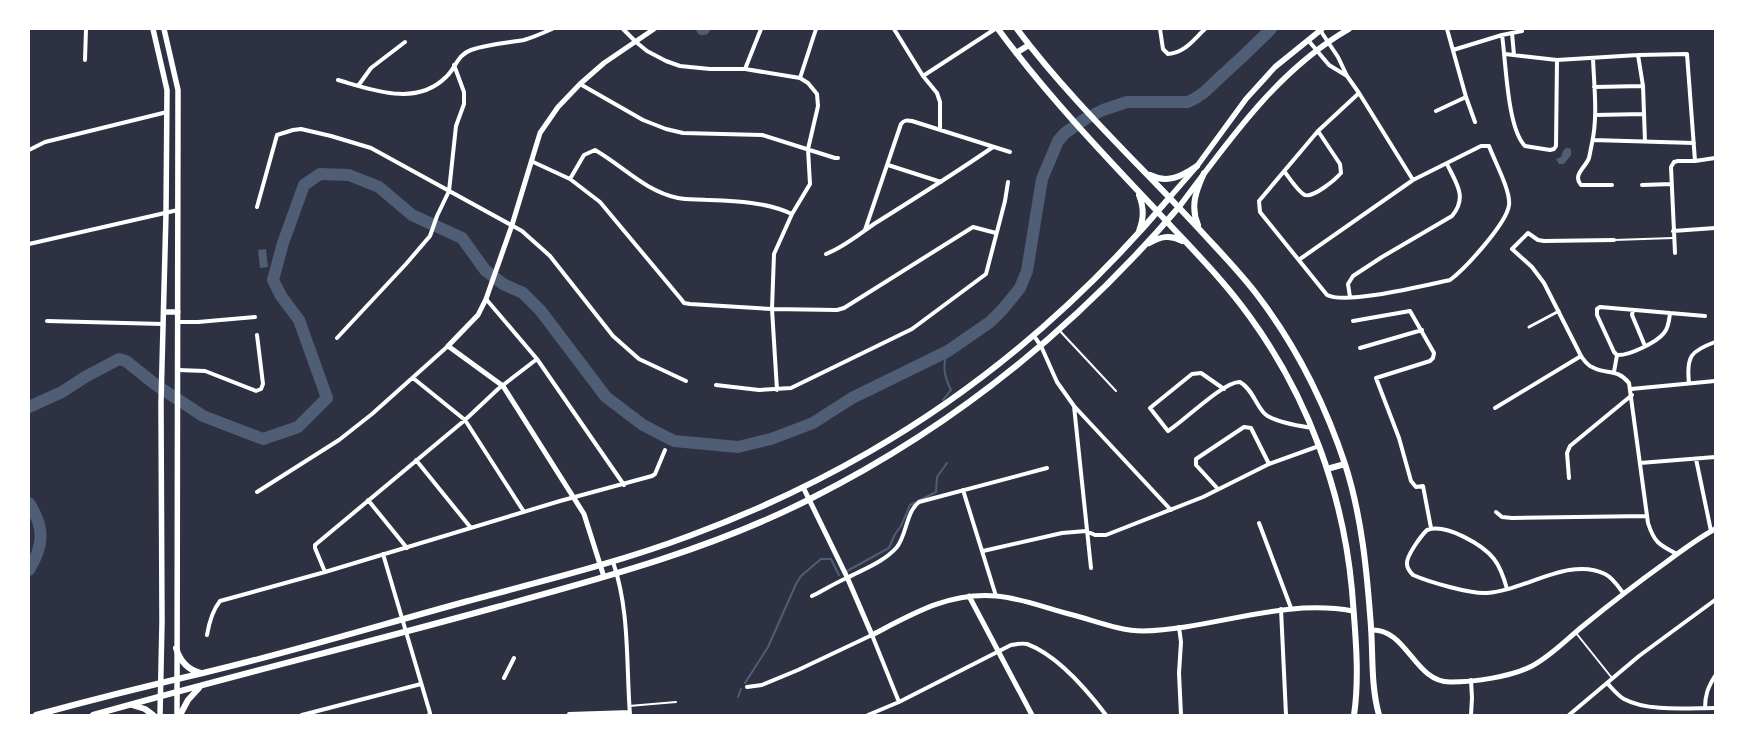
<svg xmlns="http://www.w3.org/2000/svg" width="1744" height="744" font-family="'PT Sans Narrow',sans-serif">
	<rect width="100%" height="100%" fill="#2d3142"/>
	<path fill="#4f5d75" d="M1566,148H1569L1571,149V155L1564,164H1559L1556,159L1561,157L1563,151Z
		M266,249L268,267L260,268L258,250Z"/>
	<g fill="none" stroke-linecap="round" stroke-linejoin="round">
		<path stroke="#4f5d75" stroke-width="2" d="M943,400L951,390C944,376 942,366 948,351
			M847,571L889,548L895,534L901,526L910,505L936,492L937,477L947,463
			M745,683L768,647L796,584L801,576L821,559H831L839,575
			M738,697L741,689"/>
		<path stroke="#4f5d75" stroke-width="12" d="M702,29H704
			M29,407L62,392L85,377L119,359L126,361L156,385L203,416L263,439L298,427L327,398L299,320L281,296L273,280L283,243L304,185L320,174L349,175L379,187L412,215L462,238L485,270L503,284L523,293L540,310L606,397L643,425L674,441L738,447L771,439L813,423L852,398L948,351L990,322L1003,309L1020,288L1027,271L1042,179L1058,141L1065,133L1085,119L1103,110L1127,102H1188C1200,97 1207,90 1216,81C1235,64 1253,47 1271,29
			M29,503C45,528 44,545 29,570"/>
		<path stroke="#fff" stroke-width="2" d="M1614,240L1673,238
			M1059,330L1116,391
			M1576,633L1612,678
			M629,706L676,702"/>
		<path stroke="#fff" stroke-width="3" d="M1529,327L1559,311"/>
		<path stroke="#fff" stroke-width="4" d="M623,29L636,42L647,51L666,61L680,66L710,69H745L800,78L808,83L817,94L818,106L808,149L810,184L792,214L774,254L772,309L777,390
			M894,29L923,76L937,93L940,102V129
			M1160,29L1163,49L1168,54C1185,53 1194,39 1205,29
			M1447,29L1466,97L1475,122
			M1320,30L1338,57L1347,76L1359,93L1413,180
			M1512,33L1514,55
			M1502,35C1506,61 1507,128 1525,146L1550,150L1554,149L1556,146L1557,60
			M1308,40L1329,65L1347,76
			M1453,50L1502,35L1522,31
			M1505,54L1557,60L1638,55L1687,54L1695,161
			M1638,55L1643,86L1645,142
			M1593,58C1594,86 1598,116 1592,143C1591,148 1590,153 1589,158C1586,167 1572,175 1581,185H1612
			M85,60L86,29
			M745,69L761,29
			M923,76L995,29
			M800,78L816,29
			M338,80C373,90 416,107 446,77C456,68 457,55 471,50C488,44 506,43 524,40C534,37 543,33 552,29
			M580,84L643,120L666,129L683,133L762,135L835,158H838
			M358,86L371,68L405,42
			M1594,87L1643,86
			M1436,111L1466,97
			M1595,115L1644,114
			M1593,140L1694,143
			M29,150L45,142L167,112
			M531,161L570,179L600,202L681,299L684,303L690,304L772,309L837,310L844,308L973,227L996,233
			M888,165L941,182
			M1284,171C1288,176 1299,193 1305,195C1313,198 1335,180 1341,173L1340,164L1318,131
			M570,179L584,155L595,150C623,166 645,191 678,198C687,200 699,199 709,200C737,201 766,202 792,214
			M1642,185L1672,184
			M257,207L277,135L293,130L301,129L331,136L371,148L522,231L550,256L613,336L639,359L686,381
			M865,230L901,124C904,120 907,120 912,121L1010,152
			M1673,231L1715,228
			M1614,240L1544,241L1538,240L1528,233L1512,249L1532,267L1544,283L1581,356C1584,360 1587,365 1592,367C1606,375 1617,368 1629,383L1648,523C1654,542 1659,545 1677,554
			M29,244L178,210
			M1675,253L1671,167L1674,162L1678,161H1695L1715,158
			M826,254C844,247 858,235 874,224C914,199 954,174 993,147
			M1300,259L1413,180L1481,146H1489C1494,160 1511,191 1509,205C1507,223 1465,269 1450,280C1426,285 1346,305 1327,295L1260,212L1259,201L1318,131L1359,93
			M1350,297L1348,284L1353,276L1382,257L1452,216C1468,197 1456,183 1447,164
			M486,299L537,359L624,485
			M1633,310L1632,315L1645,346
			M47,321L163,324
			M1353,321L1410,311L1434,353L1433,358L1430,361L1376,378L1399,438L1411,481L1416,487L1423,486L1431,528
			M178,322H198L255,317
			M1034,336L1041,346L1057,382L1074,406L1171,510
			M337,338L406,264L430,236L437,216L449,191L456,126L464,104V92L454,65
			M1360,348L1422,330
			M1617,355L1614,352L1597,315V309L1600,307L1705,316
			M1617,355C1629,356 1657,342 1664,333C1669,327 1669,320 1670,313
			M178,370L205,371L256,391L261,389L263,384L257,335
			M1614,372L1617,355
			M413,378L465,420L524,512
			M1689,383C1686,356 1691,351 1715,342
			M716,385L759,390L791,388L912,329L986,274L1005,201L1008,182
			M1224,389L1201,373L1192,374L1150,408L1168,431C1184,421 1224,381 1240,382C1252,389 1255,403 1264,413C1272,422 1300,426 1312,428
			M1631,389L1715,381
			M1074,406L1091,568
			M1495,408L1581,356
			M1696,459L1711,531
			M416,460L471,528
			M1640,463L1715,457
			M1569,478L1567,453L1570,446L1632,395
			M1218,489L1196,465V459L1244,427L1251,428L1269,464
			M963,490L996,596
			M257,492L339,440L372,414L448,346
			M368,500L407,548
			M1496,512L1502,517L1512,518L1646,516
			M1259,523L1291,608
			M983,551L1062,533L1086,531L1095,535H1106L1203,497L1269,464L1319,446
			M383,554L430,713L429,715
			M613,562C630,611 626,664 630,715
			M325,572L315,548V545L465,420L498,389L537,359
			M1507,589C1504,578 1501,568 1494,559C1483,545 1446,523 1427,530C1421,536 1406,556 1407,564C1407,569 1410,572 1413,575C1429,582 1470,594 1487,593C1524,591 1569,556 1605,574C1613,578 1618,586 1623,593
			M812,596C824,590 835,583 847,578C864,569 884,562 897,547C907,534 906,512 919,502L1047,468
			M1281,609L1286,715
			M1179,627L1181,642L1179,673L1181,715
			M207,635C209,623 212,611 220,601L325,572L560,501L652,476L655,474L665,450
			M504,678L514,658
			M1471,680L1472,698L1471,715
			M1607,683C1612,688 1617,695 1624,699C1648,712 1688,708 1715,708
			M747,687L762,685L798,670L872,635L899,702
			M1705,708C1705,695 1708,687 1715,676
			M569,714L630,712
			M302,715L421,684
			M868,715L899,702L1011,645C1016,644 1022,643 1027,644C1057,655 1087,690 1106,715
			M1569,715L1639,656L1715,600"/>
		<path stroke="#fff" stroke-width="5" d="M803,487L847,577L872,635C912,614 949,592 996,596C1022,598 1048,609 1073,615C1096,621 1120,631 1143,631C1214,629 1282,598 1353,611
			M604,577L584,514L503,386L448,346L478,315L486,299L512,225L540,133L558,107L580,84L604,63L654,29
			M969,596L1032,715
			M1371,630C1407,628 1414,682 1450,682C1474,682 1511,677 1532,666C1551,656 1567,639 1583,626C1610,604 1637,583 1665,563C1681,551 1697,539 1715,529"/>
		<path stroke="#fff" stroke-width="5.5" d="M153,29L167,90L166,214L161,403L162,622L160,715
			M164,29L178,90L177,715
			M1170,197L1197,166L1246,99L1275,67L1322,29
			M1179,207C1228,142 1277,70 1349,29
			M164,312H178"/>
		<path stroke="#fff" stroke-width="6" d="M998,29C1046,94 1102,153 1157,211C1189,246 1223,279 1250,317C1308,397 1343,493 1352,590C1355,631 1360,675 1354,715
			M1017,29C1071,101 1138,163 1199,229C1219,251 1240,272 1258,296C1296,346 1325,404 1345,464C1362,517 1367,572 1371,627C1373,656 1371,687 1379,715
			M1016,53L1029,45
			M1150,175C1168,184 1182,176 1197,166
			M1139,195C1144,208 1144,218 1139,231
			M1198,225C1190,206 1196,191 1204,173
			M1149,243C1160,237 1170,234 1182,241
			M1327,469L1345,464
			M176,648C180,661 187,670 201,673
			M132,705L145,709L153,715
			M36,715C91,700 147,686 203,673C292,652 380,625 468,601C542,581 617,563 689,536C751,513 812,485 869,452C984,386 1084,299 1170,197
			M93,715C227,677 363,644 497,607C603,578 712,549 810,499C952,428 1076,327 1179,207
			M180,715L188,700L199,688"/>
	</g>
	<rect width="1744" height="744" fill="none" stroke="#ffffff" stroke-width="60"/>
</svg>
